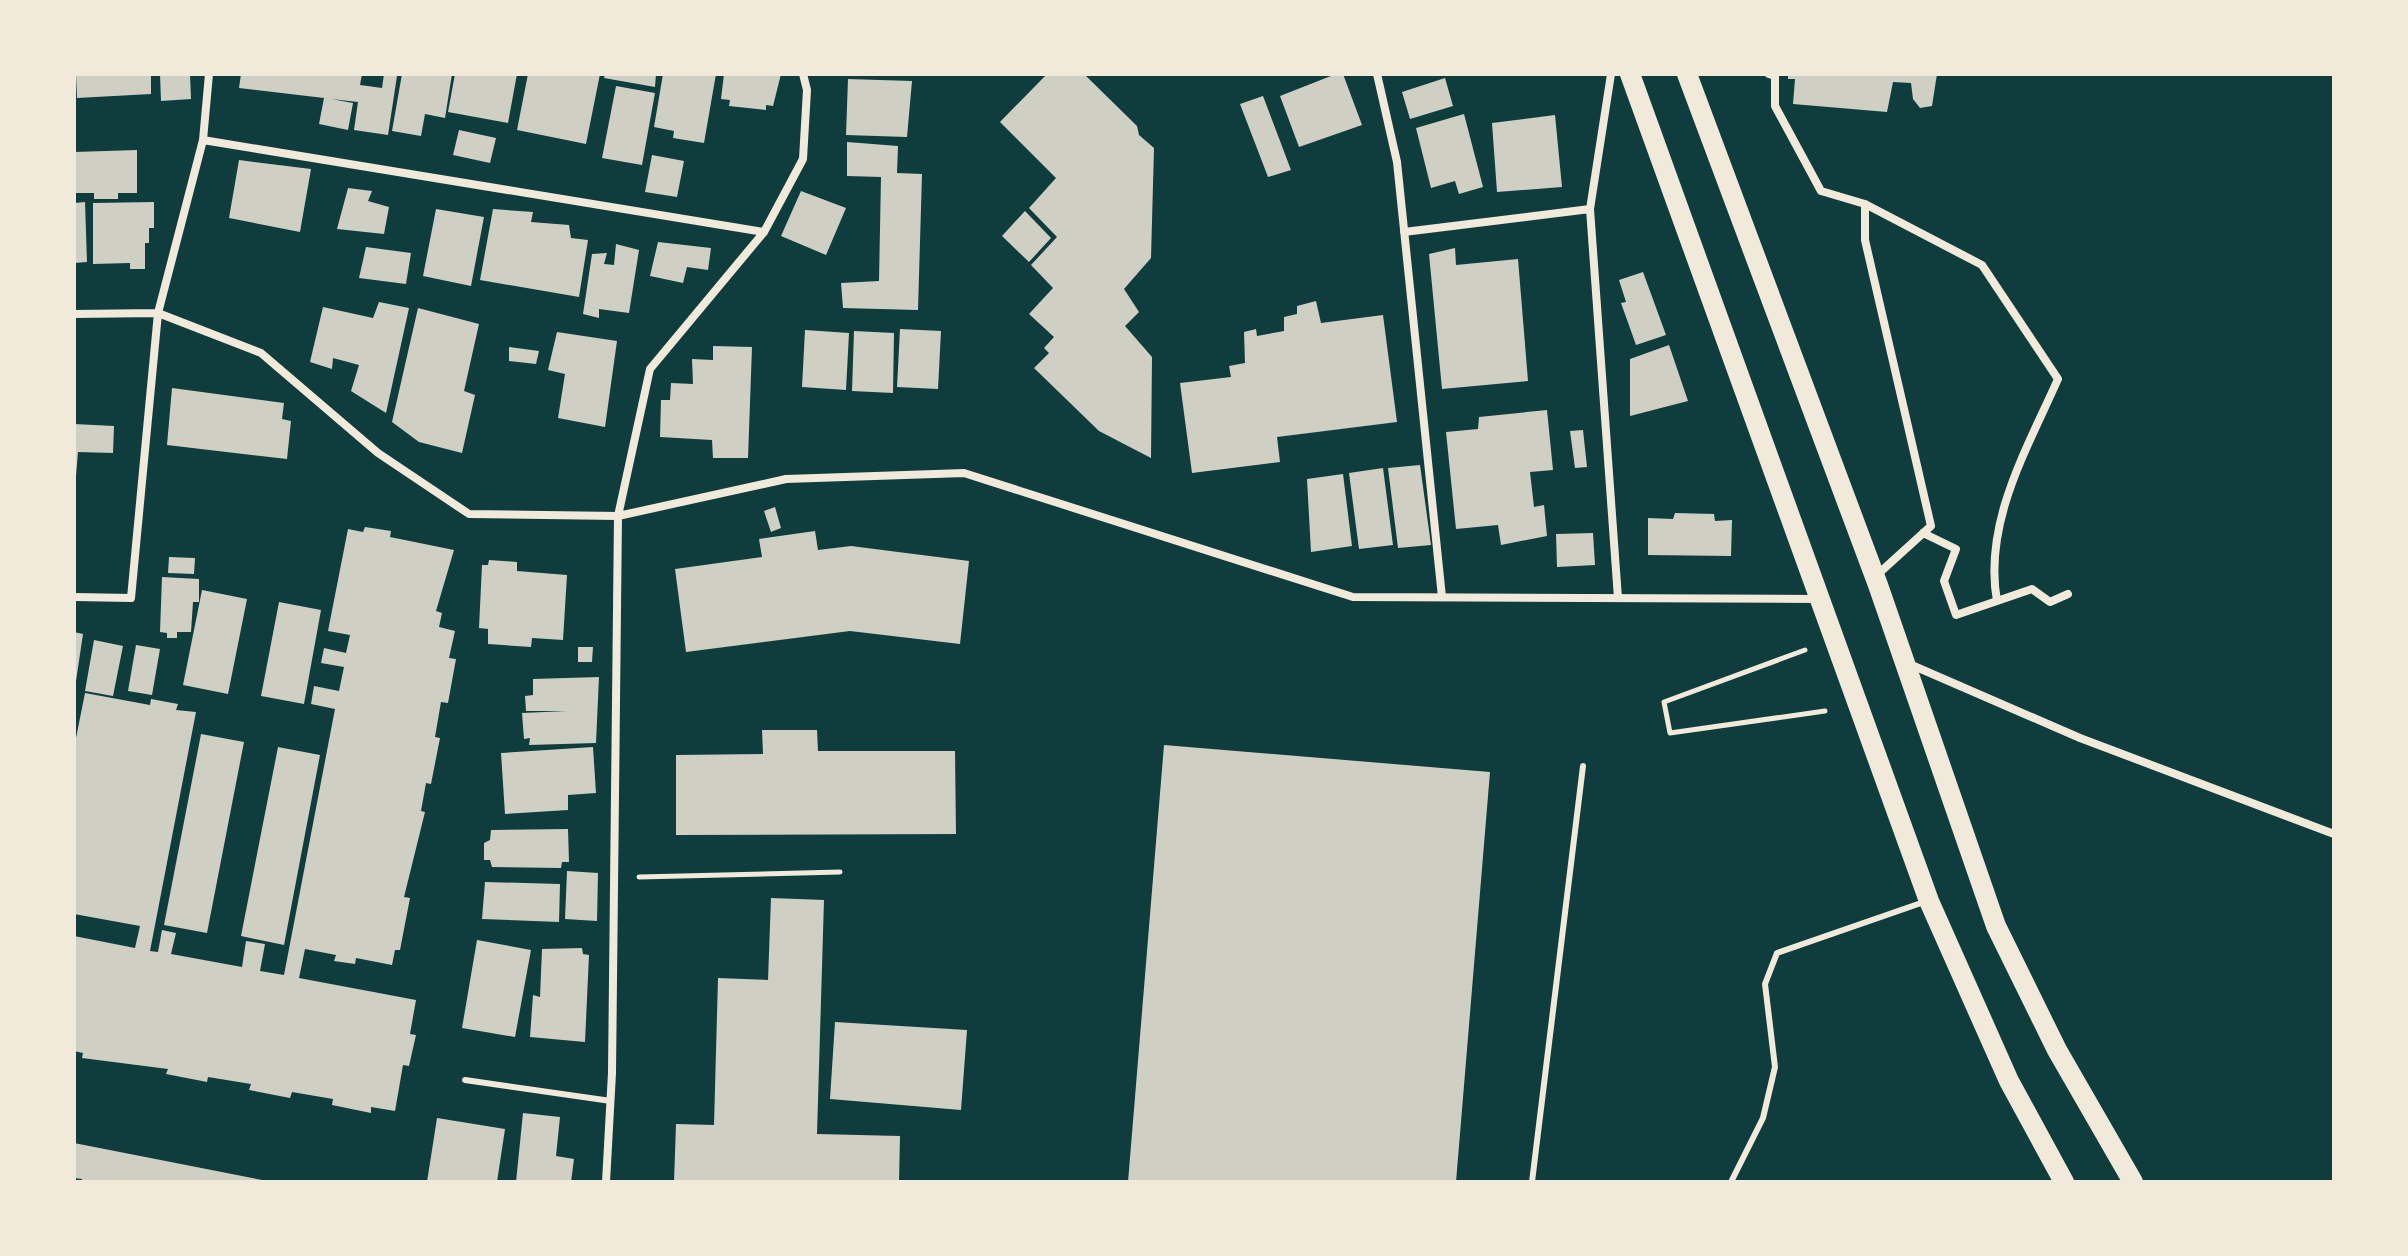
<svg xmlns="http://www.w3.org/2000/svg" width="2408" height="1256" font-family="Lato,sans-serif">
	<rect width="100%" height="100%" fill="#0f3d3e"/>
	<path fill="#cfcfc3" d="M76,74H151V94L77,98Z
		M160,74H190L191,99L161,101Z
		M241,74H362L360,85L382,88L384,74L397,76L388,135L354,130L358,102L331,99L353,103L348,130L319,124L324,98L239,88Z
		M402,74H452L445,118L425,114L421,136L392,131Z
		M455,74H517L508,123L448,112Z
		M528,74H600L586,144L517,130Z
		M605,74H656L655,87L604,78Z
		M663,74H716L704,143L673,138L674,131L654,127Z
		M724,74H781L773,106L766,105V110L729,106L730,100L721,99Z
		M1047,74H1084L1137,126L1139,135L1154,148L1151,258L1124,289L1139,312L1125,326L1152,357L1151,458L1099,431L1034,368L1049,353L1044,348L1054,337L1029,314L1053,288L1031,265L1057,237L1029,208L1056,178L1000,122Z
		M1336,74H1343L1362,125L1299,147L1280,96Z
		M1788,74H1937L1932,106L1920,108L1913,99L1911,83L1893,82L1887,112L1793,104L1795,79H1788Z
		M1445,78L1453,106L1410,119L1402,92Z
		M848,79L912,81L907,137L846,135Z
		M616,86L655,93L642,165L602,158Z
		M1263,96L1291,170L1268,177L1240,104Z
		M1464,114L1483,187L1459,194L1455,181L1431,188L1416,128Z
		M1555,115L1562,187L1497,192L1492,123Z
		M459,130L496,138L490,163L453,155Z
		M847,142L898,146L897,173L922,174L918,310L843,308L841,283L879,281L881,177L847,176Z
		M137,150V193H118V199H94V193H74V152Z
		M652,155L684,161L677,197L645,192Z
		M239,160L311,169L300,232L229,218Z
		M348,188L372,191L368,201L389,207L384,234L337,229Z
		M801,191L846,208L826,255L781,236Z
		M85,202L87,262L74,263V203Z
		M154,202V228H149V243H145V269H130V263L93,264V203Z
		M436,209L484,217L471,286L423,276Z
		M493,209L533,212L531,222L569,225L571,238L588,240L579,297L480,280Z
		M1025,211L1051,238L1029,262L1002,236Z
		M658,242L711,248L708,270L687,267L683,283L650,276Z
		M616,244L639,250L629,313L599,309V318L583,314L592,254L607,253L604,264L614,265Z
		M366,247L411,253L406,284L359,278Z
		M1455,248L1456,265L1518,259L1528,381L1442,389L1429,254Z
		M1643,272L1666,335L1636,345L1621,303L1626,302L1619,280Z
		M1316,301L1321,323L1383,315L1397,422L1277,437L1280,462L1192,473L1180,383L1231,377L1229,366L1245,363L1244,332L1256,329L1257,336L1284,331V317L1297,314V306Z
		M379,302L409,308L386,413L351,391L359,365L333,358L332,369L310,362L323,307L373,318Z
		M418,308L479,324L464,391L475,395L462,453L419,442L392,422Z
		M900,329L941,331L938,389L897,387Z
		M805,330L849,333L846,390L802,387Z
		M854,331L894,333L893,393L852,391Z
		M557,332L617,341L605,427L558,418L565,374L548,370Z
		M1669,345L1688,401L1630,416V359Z
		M713,346L752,347L748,458H713L712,440L660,437L661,400H670L671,383L693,384L692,359L713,360Z
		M509,347L539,351L536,364L509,361Z
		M172,388L284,403L282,419L291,421L287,459L167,445Z
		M1547,410L1553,470L1530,472L1534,507L1544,505L1547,536L1501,545L1498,525L1456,529L1446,432L1478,429L1479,417Z
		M74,424L114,426L113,453L78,452L76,476Z
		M1583,430L1587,467L1575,468L1570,431Z
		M1420,465L1431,545L1398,548L1388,468Z
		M1383,468L1393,545L1359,549L1349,473Z
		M1343,474L1352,546L1311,552L1307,479Z
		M775,507L781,528L771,532L764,511Z
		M1675,513L1714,514L1715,521L1732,520L1731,556L1648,555V518L1673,519Z
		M365,527L391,531L390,537L454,550L436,611L442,613L439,627L455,631L449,658L456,659L448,703L441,702L435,737L440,738L431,784L426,783L421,811L425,812L404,897L410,898L400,950H395L392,965L356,958L355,964L334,961L336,955L305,949L299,978L416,1000L410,1034L416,1035L409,1066L403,1065L395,1111L371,1107V1113L332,1105L333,1099L292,1092L290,1098L249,1090L251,1084L208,1077L207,1082L166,1074L168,1069L82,1058L83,1053L74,1051V936L135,948L140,926L74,914V748L85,693L150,705L151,699L178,704L176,710L196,712L150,951L158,952L162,930L176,933L171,954L242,967L246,941L265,944L260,971L284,975L335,709L311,704L314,686L339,691L344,667L321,663L324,648L346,653L350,635L328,631L348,529L363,532Z
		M815,531L818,550L851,546L969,561L960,644L850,631L686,652L675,569L762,557L759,539Z
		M1593,533L1595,565L1557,567L1556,534Z
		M169,557L195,558L194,574L168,573Z
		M489,560L517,562V571L567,575L563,640L532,638L531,647L488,644V629L479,628L482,565H488Z
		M162,577L199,579V602H193L191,632H177V638H167V633L160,632Z
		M202,590L247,599L228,694L183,685Z
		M279,602L321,610L304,704L261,696Z
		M74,632L83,634L76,681H74Z
		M94,640L123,646L113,696L85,691Z
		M136,645L160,649L152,695L128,691Z
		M578,647H593L592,662H578Z
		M599,677L596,743L529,745L530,738L524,739L522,713L567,711H526L525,696L533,695V679Z
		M762,730H817L818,751H955L956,834L676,835V755L763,754Z
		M201,734L244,742L207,933L164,925Z
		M1164,745L1490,772L1456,1182H1128Z
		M278,747L320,755L284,945L241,936Z
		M593,747L596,793L568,795V810L505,814L501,753Z
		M568,829L569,862H562L561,868L492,867L490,860H484V843L490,840L491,830Z
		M567,871L598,873L597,921L565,919Z
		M485,882L560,884L559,922L482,919Z
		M771,898L824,900L817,1134L900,1136L899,1182H674L676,1124L714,1125L718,978L768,980Z
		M477,940L531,950L515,1037L462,1028Z
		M582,948L583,954L589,955L585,1042L530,1037L533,995L540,997L542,949Z
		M835,1022L967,1030L961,1110L830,1099Z
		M523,1113L560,1117L556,1156L574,1159L571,1182H516Z
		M437,1118L505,1129L497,1182H427Z
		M74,1143L267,1181V1182H81L82,1179L74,1178Z"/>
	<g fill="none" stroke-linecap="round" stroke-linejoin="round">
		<path stroke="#f1e9da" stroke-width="5" d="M1805,650L1664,702L1670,733L1825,711
			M639,877L840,872"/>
		<path stroke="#f1e9da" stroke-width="6" d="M465,1080L611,1101
			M1532,1182L1583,766
			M1731,1182L1763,1118L1775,1067L1765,984L1777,953L1924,902"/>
		<path stroke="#f1e9da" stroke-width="8" d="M1377,74L1397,162L1442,597
			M1611,74L1590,209L1618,598
			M1769,74L1775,76V106L1821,191L1865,204L1982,265L2058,379C2027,449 1983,523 1997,601L1956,615L1944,581L1956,549L1923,533
			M203,140L764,232
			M1865,204V240L1931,526L1877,575
			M1404,232L1590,209
			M74,314L158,313L261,353L378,453L469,514L618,516L786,479L964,473L1353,597L1817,599
			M74,597L131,598L158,313L203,140L209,74
			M1997,601L2032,589L2050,602L2068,594
			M1907,663L2080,738L2334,834
			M606,1182L612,1073L618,516L650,369L764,232L803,159L807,90L803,74"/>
		<path stroke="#f1e9da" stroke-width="20" d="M1630,74L1929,901L2009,1081L2064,1182
			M1687,74L1878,585L1996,926L2057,1050L2133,1182"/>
	</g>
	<rect width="2408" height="1256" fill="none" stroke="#f1e9da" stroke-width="152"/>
</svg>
